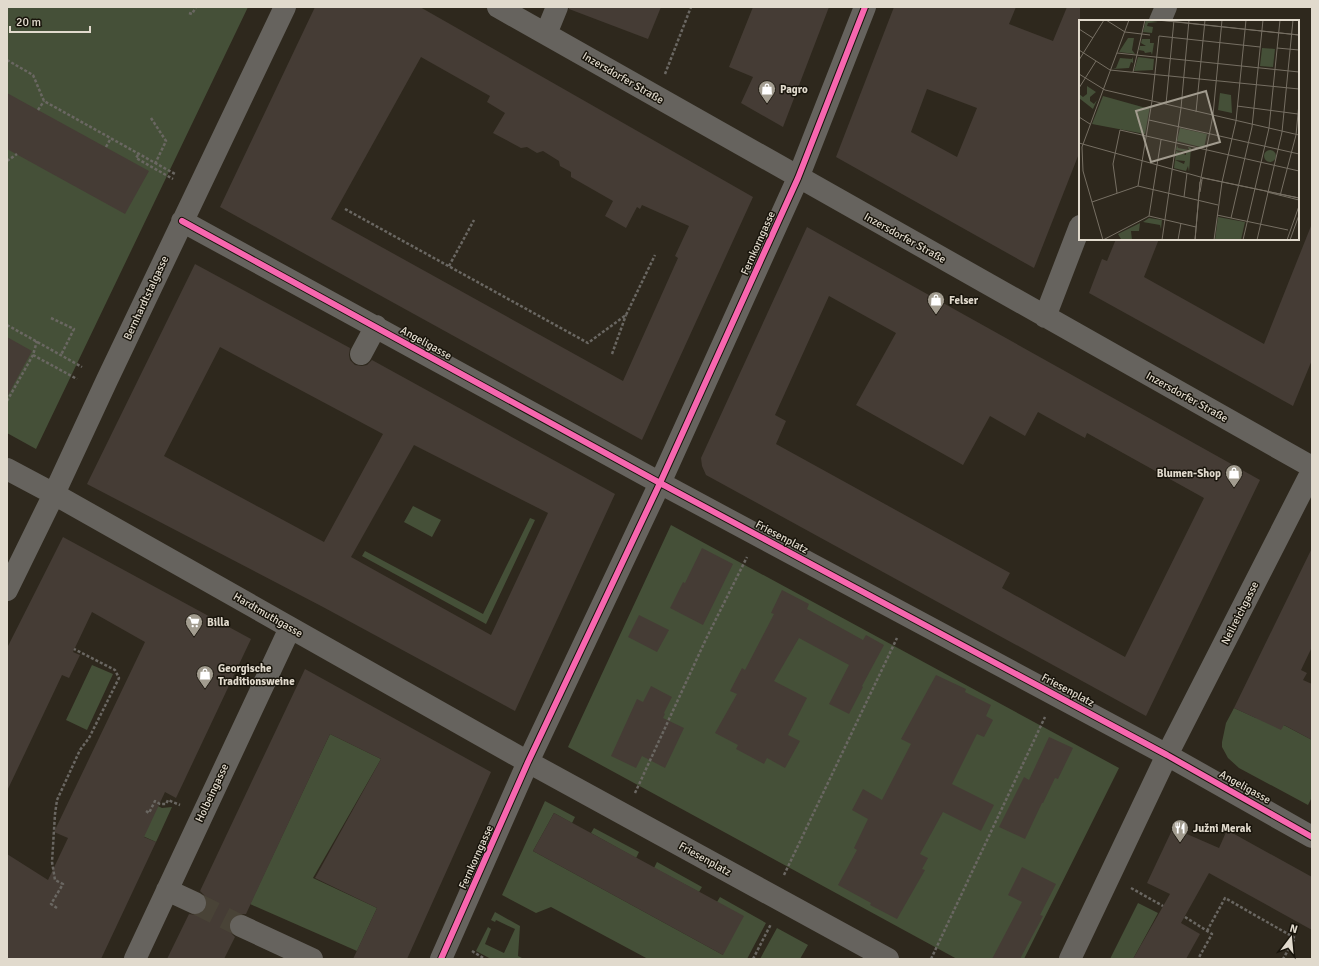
<svg xmlns="http://www.w3.org/2000/svg" width="1319" height="966" font-family="Signika,sans-serif">
	<rect width="100%" height="100%" fill="#2e281d"/>
	<path fill="#455038" d="M7,7H248L36,449L7,433Z
		M413,506L441,520L432,537L404,522Z
		M530,518L535,520L486,624L362,556L365,551L483,614Z
		M671,525L1119,768L1024,959H957L568,747Z
		M92,665L113,674L87,730L66,720Z
		M1234,708L1256,718L1259,712L1312,740V797L1308,805L1239,768L1228,758L1222,747V742L1226,723Z
		M330,734L381,759L313,878L377,908L357,951L250,904Z
		M545,801L575,817L572,823L554,813L533,851L723,955L717,902L720,897L766,923L747,959H648L551,907L536,913L502,895Z
		M156,805L162,808L172,807L156,842L136,833Z
		M594,828L639,852L636,858L591,833Z
		M657,862L702,887L699,892L654,868Z
		M1138,903L1158,913L1133,959H1110Z
		M495,912L520,926L518,956L524,959H491L476,951L488,927L491,929L485,944L504,953L515,929L496,920L495,922L491,920Z
		M777,928L808,945L800,959H760Z"/>
	<path fill="#453c35" fill-rule="evenodd" d="M315,7H420L753,197L642,440L220,207ZM421,57L490,96L487,102L505,113L493,133L521,148L527,147L537,153L543,151L559,161L560,166L571,172V177L613,201L605,216L626,228L637,207L640,209L642,205L689,226L675,256L678,258L623,381L331,219Z
		M569,7H661L648,39L569,9Z
		M753,7H829L783,127L741,103L753,77L729,67Z
		M894,7H1016L1009,24L1053,41L1067,7H1080V151L1034,268L836,157ZM927,89L977,108L957,157L911,132Z
		M7,93L149,171L125,214L7,149Z
		M1311,226H1312V360L1293,406L1089,293L1102,259L1107,261L1116,239H1159L1144,277L1264,344Z
		M807,227L1260,480L1146,716L706,475L702,466L701,458ZM829,296L896,333L856,405L963,465L990,416L1025,436L1038,412L1085,438L1087,433L1204,498L1125,657L1002,588L1010,573L776,444L786,421L775,415Z
		M195,264L350,348L349,355L350,360L355,365L362,366L367,365L372,360L615,494L515,711L323,607L87,484ZM220,347L383,434L324,542L164,456ZM414,445L548,513L491,635L351,557Z
		M7,337L32,351L7,397Z
		M63,537L251,639L176,798L165,792L144,837L156,842L101,959H7V854L48,880L68,838L54,832L145,642L92,612L73,652L80,655L69,678L62,675L7,791V648Z
		M702,548L733,564L703,625L670,608L683,582L685,583Z
		M1312,548V647L1301,670L1307,673L1303,680L1312,684V740L1284,725L1281,730L1234,708Z
		M782,590L809,604L807,609L863,640L866,635L884,645L862,686L863,687L849,714L829,704L849,665L799,638L774,681L807,698L788,735L800,741L785,768L767,758L764,764L736,749L738,745L715,733L737,694L730,691L742,668L745,670L774,614L771,613Z
		M639,615L669,630L657,652L628,637Z
		M305,669L491,772L407,959H353L377,908L315,878L381,759L330,734L246,914H240L234,916L230,920L229,927L231,933L235,937L224,959H167L189,914L196,915L202,913L206,909L207,902L205,896L200,891Z
		M936,675L966,689L965,692L991,705L986,716L993,720L984,737L977,734L952,784L994,805L981,831L943,812L920,854L928,858L922,869L925,870L897,919L870,905L871,903L838,885L857,850L854,848L868,819L852,810L863,789L882,800L911,744L901,739Z
		M651,686L672,697L664,713L665,714L663,718L684,728L665,768L642,756L636,768L611,756L637,699L643,702Z
		M1049,737L1073,748L1058,779L1055,778L1043,803H1042L1025,839L999,827L1024,777L1029,780Z
		M554,813L744,916L723,955L533,851Z
		M1173,828L1219,848L1227,830L1312,877V930L1209,873L1181,923L1200,934L1186,959H1133L1170,894L1147,883Z
		M1022,867L1056,884L1040,915L1043,916L1020,959H992L1022,902L1008,895Z"/>
	<g fill="none" stroke-linecap="round" stroke-linejoin="round">
		<path stroke="#494337" stroke-width="22" stroke-dasharray="22 11" stroke-linecap="butt" d="M195,903L241,926"/>
		<path stroke="#6a6762" stroke-width="2.5" stroke-dasharray="3 2" stroke-linecap="butt" d="M189,13L192,14L196,7
			M7,60L33,75L44,101L175,174
			M665,74L691,7
			M38,110L44,101
			M151,118L166,141L155,164
			M106,147L111,138
			M138,155L136,158L173,179
			M7,161L17,154
			M345,209L588,343L626,315L655,255
			M449,266L474,220
			M51,318L74,329L61,355
			M7,325L82,367
			M612,354L626,315
			M33,355L77,379
			M7,401L33,355L37,341
			M635,793L706,639L747,557
			M146,811L149,813L155,801L160,804H166L168,800L180,805
			M784,875L897,638
			M1131,888L1163,906
			M57,908L51,904L63,884L55,880L52,862L55,814L57,800L80,750L89,738L119,678L115,670L74,649
			M1185,917L1212,934L1198,959
			M1207,931L1225,898L1295,938L1283,959
			M472,951L485,959
			M753,959L771,924
			M931,959L1045,717"/>
		<path stroke="#66635e" stroke-width="22" d="M498,7L1312,467
			M1160,21L1166,7
			M546,34L557,7
			M182,221L660,483L1167,755L1312,837
			M1045,317L1080,226
			M361,354L376,326
			M7,469L54,494L528,762L888,959
			M7,590L54,494L107,380L285,7
			M167,890L195,903
			M241,926L312,959
			M135,959L290,628
			M441,959L528,762L660,483L798,178L865,7
			M1070,959L1167,755L1312,471"/>
		<g stroke="#18140b" stroke-width="8">
			<path id="cycleway" d="M182,221L660,483L1167,755L1312,837
				M441,959L528,762L660,483L798,178L865,7"/>
		</g>
		<use href="#cycleway" stroke="#f766af" stroke-width="6"/>
	</g>
	<defs>
		<g id="shop-pin" transform="scale(0.9)"><path d="M0 17L-7.5 6A9.5 9.5 0 1 1 7.5 6Z" fill="#a29c8f" stroke="#18140b"/><path d="M-5-2.5h2.3a2.7 3.5 0 0 1 5.4 0H5L5.5 6h-11ZM-1.5-2.5h3a1.5 2.3 0 0 0-3 0Z" fill="#fff"/></g>
		<g id="supermarket-pin" transform="scale(0.9)"><path d="M0 17L-7.5 6A9.5 9.5 0 1 1 7.5 6Z" fill="#a29c8f" stroke="#18140b"/><path d="M-6-5.5h2.5l.6 2H6L4.5 2H-2.5L-4.4-4H-6ZM-1.5 3.2a1.3 1.3 0 1 0 .1 0ZM3 3.2a1.3 1.3 0 1 0 .1 0Z" fill="#fff"/></g>
		<g id="restaurant-pin" transform="scale(0.9)"><path d="M0 17L-7.5 6A9.5 9.5 0 1 1 7.5 6Z" fill="#a29c8f" stroke="#18140b"/><path d="M-5-6h1v4h1v-4h1v4h1v-4h1v5L-1.5 .5V6h-2V.5L-5-1ZM5-6V6H3V1.5H1.5Q1.5-4 5-6Z" fill="#fff"/></g>
	</defs>
	<g fill-rule="evenodd">
		<use href="#shop-pin" x="767" y="89"/>
		<use href="#shop-pin" x="936" y="300"/>
		<use href="#shop-pin" x="1234" y="473"/>
		<use href="#supermarket-pin" x="194" y="622"/>
		<use href="#shop-pin" x="205" y="674"/>
		<use href="#restaurant-pin" x="1180" y="828"/>
	</g>
	<g text-anchor="middle" dominant-baseline="central" stroke-width="3" stroke-linejoin="round" paint-order="stroke">
		<g font-size="11" fill="#e1dacd" stroke="#18140b">
			<text transform="translate(623 78) rotate(30)">Inzersdorfer Straße</text>
			<text transform="translate(905 238) rotate(29)">Inzersdorfer Straße</text>
			<text transform="translate(758 243) rotate(-66)">Fernkorngasse</text>
			<text transform="translate(146 298) rotate(-65)">Bernhardtstalgasse</text>
			<text transform="translate(426 343) rotate(29)">Angeligasse</text>
			<text transform="translate(1187 397) rotate(29)">Inzersdorfer Straße</text>
			<text transform="translate(782 537) rotate(28)">Friesenplatz</text>
			<text transform="translate(1240 613) rotate(-63)">Neilreichgasse</text>
			<text transform="translate(268 615) rotate(30)">Hardtmuthgasse</text>
			<text transform="translate(1068 690) rotate(28)">Friesenplatz</text>
			<text transform="translate(1245 787) rotate(29)">Angeligasse</text>
			<text transform="translate(212 793) rotate(-65)">Holbeingasse</text>
			<text transform="translate(476 857) rotate(-66)">Fernkorngasse</text>
			<text transform="translate(705 859) rotate(29)">Friesenplatz</text>
		</g>
		<g font-size="11" font-weight="bold" fill="#e1dacd" stroke="#18140b" text-anchor="start">
			<text x="780" y="89">Pagro</text>
			<text x="949" y="300">Felser</text>
			<text x="1221" y="473" text-anchor="end">Blumen-Shop</text>
			<text x="207" y="622">Billa</text>
			<text x="218" y="668">Georgische<tspan x="218" dy="13">Traditionsweine</tspan></text>
			<text x="1193" y="828">Južni Merak</text>
		</g>
	</g>
	<g transform="translate(1079 20)">
		<rect width="220" height="220" fill="#2e281d"/>
		<path d="M67,0L79,2L69,3L68,6L74,7L73,13L64,12ZM49,18H55L53,30L56,34L40,32ZM63,19H71V23H75L73,35L72,32L66,33L65,31L60,30L61,26H67L62,23ZM183,28L196,29L194,47L181,46ZM54,37V43L52,42L50,48L34,49L37,48L41,38L53,39ZM59,37L75,39L74,50L55,51ZM8,66L17,72L11,77V81L15,84L18,80L14,89L0,78V74L4,77L8,74ZM141,73L152,75L153,93L139,90ZM24,76L67,88L71,86L66,114L13,104ZM101,108L128,114L125,128L98,121ZM98,125L99,128L110,130L109,127L112,128L110,152L109,146L107,151L95,148L96,140L105,144L106,141L96,140L97,131L107,135V132L97,130ZM185 136a6 6 0 1 1 12 0a6 6 0 1 1-12 0ZM139,197L166,202L162,220H136ZM70,198L83,200L82,209L81,205L64,202ZM61,203L60,211H52L53,220L42,219L39,214Z" fill="#455038"/>
		<path fill="none" stroke="#766f63" stroke-width="1" d="M27,0L46,12L71,15M78,0L220,15M81,0L220,15M0,9L14,18M198,28L220,30M0,30L31,50L220,69M38,33L220,52M0,40L25,0M54,52L66,0M0,54L26,70L220,115M0,68L17,41M87,84L95,0M158,86L219,94M117,92L126,0M0,97L11,104M70,100L220,134M0,123L125,158L220,178M59,166L73,81L80,16L181,27M121,172L123,160M188,172L220,180M38,173L34,144L41,110L220,151M201,176L217,115L220,83M105,177L108,153M13,182L59,166L139,185M138,195L209,210M70,196L82,120M152,198L173,107L184,0M24,220L4,151L3,127L50,0M24,220L70,196L117,207M83,220L102,88L110,0M99,220L102,203M116,220L121,163L134,95L143,0M116,220L121,162L124,158L220,178M135,220L143,162L157,101L167,0M164,220L190,108L201,0M178,220L203,112L214,0M208,220L220,186M211,220L220,195"/>
		<path fill="#a29c8f" fill-opacity="0.15" stroke="#a29c8f" stroke-width="2" d="M127,71L141,122L72,142L57,91Z"/>
		<rect width="220" height="220" fill="none" stroke="#e1dacd" stroke-width="2"/>
	</g>
	<rect width="1319" height="966" fill="none" stroke="#e1dacd" stroke-width="16"/>
	<g transform="translate(1291 938) rotate(16)" stroke="#18140b" stroke-width="3" paint-order="stroke">
	<path d="M0-3L7 15L0 10L-7 15Z" fill="#e1dacd"/>
	<text y="-6" font-size="11" font-weight="bold" text-anchor="middle" fill="#e1dacd">N</text>
	</g>
	<path d="M10 26v6h80v-6" fill="none" stroke="#e1dacd" stroke-width="2"/>
	<text x="16" y="26" font-size="12" fill="#e1dacd" stroke="#18140b" stroke-width="3" paint-order="stroke">20 m</text>
</svg>
